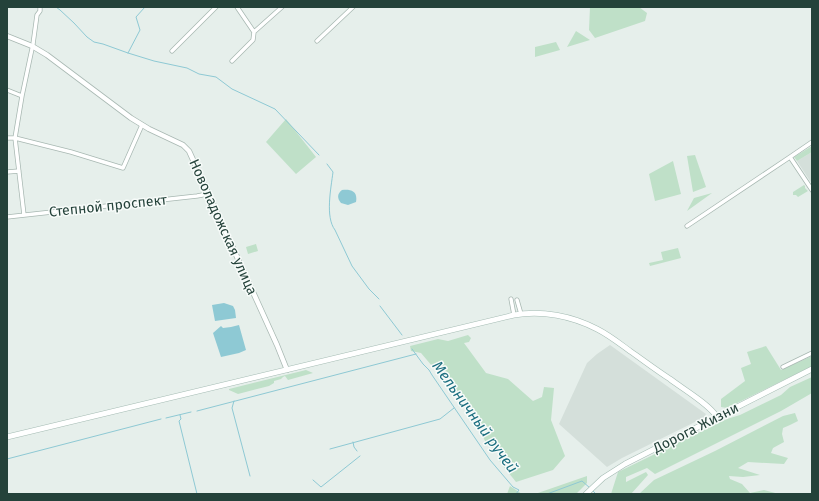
<svg xmlns="http://www.w3.org/2000/svg" width="819" height="501" font-family="'Fira Sans',sans-serif">
	<rect width="100%" height="100%" fill="#e6efeb"/>
	<path fill="#d4dfda" d="M812,152V184L797,161Z
		M610,345L706,414L703,418L622,458L607,467L559,424L587,363L597,354Z"/>
	<path fill="#bfe0c8" d="M590,7H639L647,13L645,21L595,38L589,30Z
		M576,31L590,40L567,47Z
		M556,42L560,50L535,57V47Z
		M286,119L316,157L296,174L266,142Z
		M812,146V152L797,161L794,157Z
		M695,155L706,187L693,192L687,156Z
		M673,161L681,194L655,201L649,174Z
		M804,185L805,186V188L808,191L798,197L796,195H793V192Z
		M712,193L687,211L694,198Z
		M256,244L258,251L248,254L246,247Z
		M678,248L681,258L650,266L649,263L663,260L661,252Z
		M468,335L471,338L469,342L464,343L486,373L508,379L533,401L542,397L544,387L554,388L551,420L565,456L553,470L516,482L497,458L505,454L487,445L471,412L421,353L411,351L410,346L438,339L448,341Z
		M766,346L781,370L812,356V366L727,408L721,407V399L745,381L741,368L751,364L747,352Z
		M306,370L313,373L288,380L285,376L283,377L281,379L274,381V383L269,386L238,394L229,390V389Z
		M812,377V393L781,411L655,474L647,468L626,477V482L646,472L648,475L631,494H611L618,472L727,419L740,415L781,395L790,387Z
		M795,413L798,421L790,425L783,428L782,434L784,442L773,448L771,453L788,458L784,464L748,462L738,468L760,475L743,477L729,476L730,479L742,484L750,493L764,490L779,494H639L654,480L715,451L783,416Z
		M587,476V483L576,494H535Z
		M510,486L522,494H507Z"/>
	<path fill="#8ec9d4" d="M342,190C351,189 358,191 356,202L348,205L341,203C337,198 337,194 342,190Z
		M224,303L233,306L235,310L236,318L215,321L212,305Z
		M239,325L246,350L239,353L221,357L213,333L221,326L223,328L231,327Z"/>
	<g fill="none" stroke-linecap="round" stroke-linejoin="round">
		<path stroke="#8ec9d4" stroke-width="1" d="M56,7L60,10L74,23L87,37L94,42L103,44L128,53L154,61L187,68L199,74L216,77L232,89L275,109L319,155
			M128,53L140,30L136,17L145,7
			M327,164L333,172C331,188 325,217 335,230L352,266L369,289L379,299
			M380,306L402,335
			M412,349L423,364L429,370L432,375L490,460L513,487L519,490L516,494
			M234,401L232,408L250,476
			M197,411L416,354
			M180,415L181,419L179,421L197,494
			M166,418L191,412
			M353,442L354,447L357,451
			M330,449L440,419L454,408
			M7,459L161,419
			M313,480L321,487L360,456
			M592,490L596,494
			M547,494L582,481L590,488"/>
		<g stroke="#a8b8b2" stroke-width="5">
			<path id="minor" d="M237,7L254,32
				M317,41L353,7
				M172,51L216,7
				M232,61L253,40L254,32L282,7
				M7,90L22,96
				M7,138H15L71,152L123,168L142,125
				M790,157L812,142
				M7,172L19,171
				M24,215L15,138L22,96L33,44L37,15L40,11V7
				M7,217L197,196L208,194
				M687,226L790,157L812,190
				M511,299L514,315
				M517,300L521,314
				M783,367L812,353"/>
		</g>
		<g stroke="#a8b8b2" stroke-width="6">
			<path id="tertiary" d="M7,36L32,46L47,55L131,118L149,129L183,145L189,151L277,345L287,370"/>
		</g>
		<g stroke="#a4bbb3" stroke-width="6">
			<path id="secondary" d="M7,437L514,315C542,310 572,316 597,329C609,335 619,343 630,351C643,360 656,370 670,379C683,389 709,404 717,417
				M586,494L603,478L625,464L812,369"/>
		</g>
		<use href="#minor" stroke="#fff" stroke-width="3.5"/>
		<use href="#tertiary" stroke="#fff" stroke-width="4.5"/>
		<use href="#secondary" stroke="#fff" stroke-width="5"/>
	</g>
	<g text-anchor="middle" dominant-baseline="central" stroke-width="3" stroke-linejoin="round" paint-order="stroke">
		<g font-size="14" fill="#24423a" stroke="#f7fbf9">
			<text transform="translate(108 206) rotate(-6)">Степной проспект</text>
			<text transform="translate(223 227) rotate(66)">Новоладожская улица</text>
			<text transform="translate(696 428) rotate(-27)">Дорога Жизни</text>
		</g>
		<g font-size="15" font-style="italic" fill="#1c6f80" stroke="#f7fbf9">
			<text transform="translate(475 417) rotate(54)">Мельничный ручей</text>
		</g>
	</g>
	<rect width="819" height="501" fill="none" stroke="#24423a" stroke-width="16"/>
</svg>
